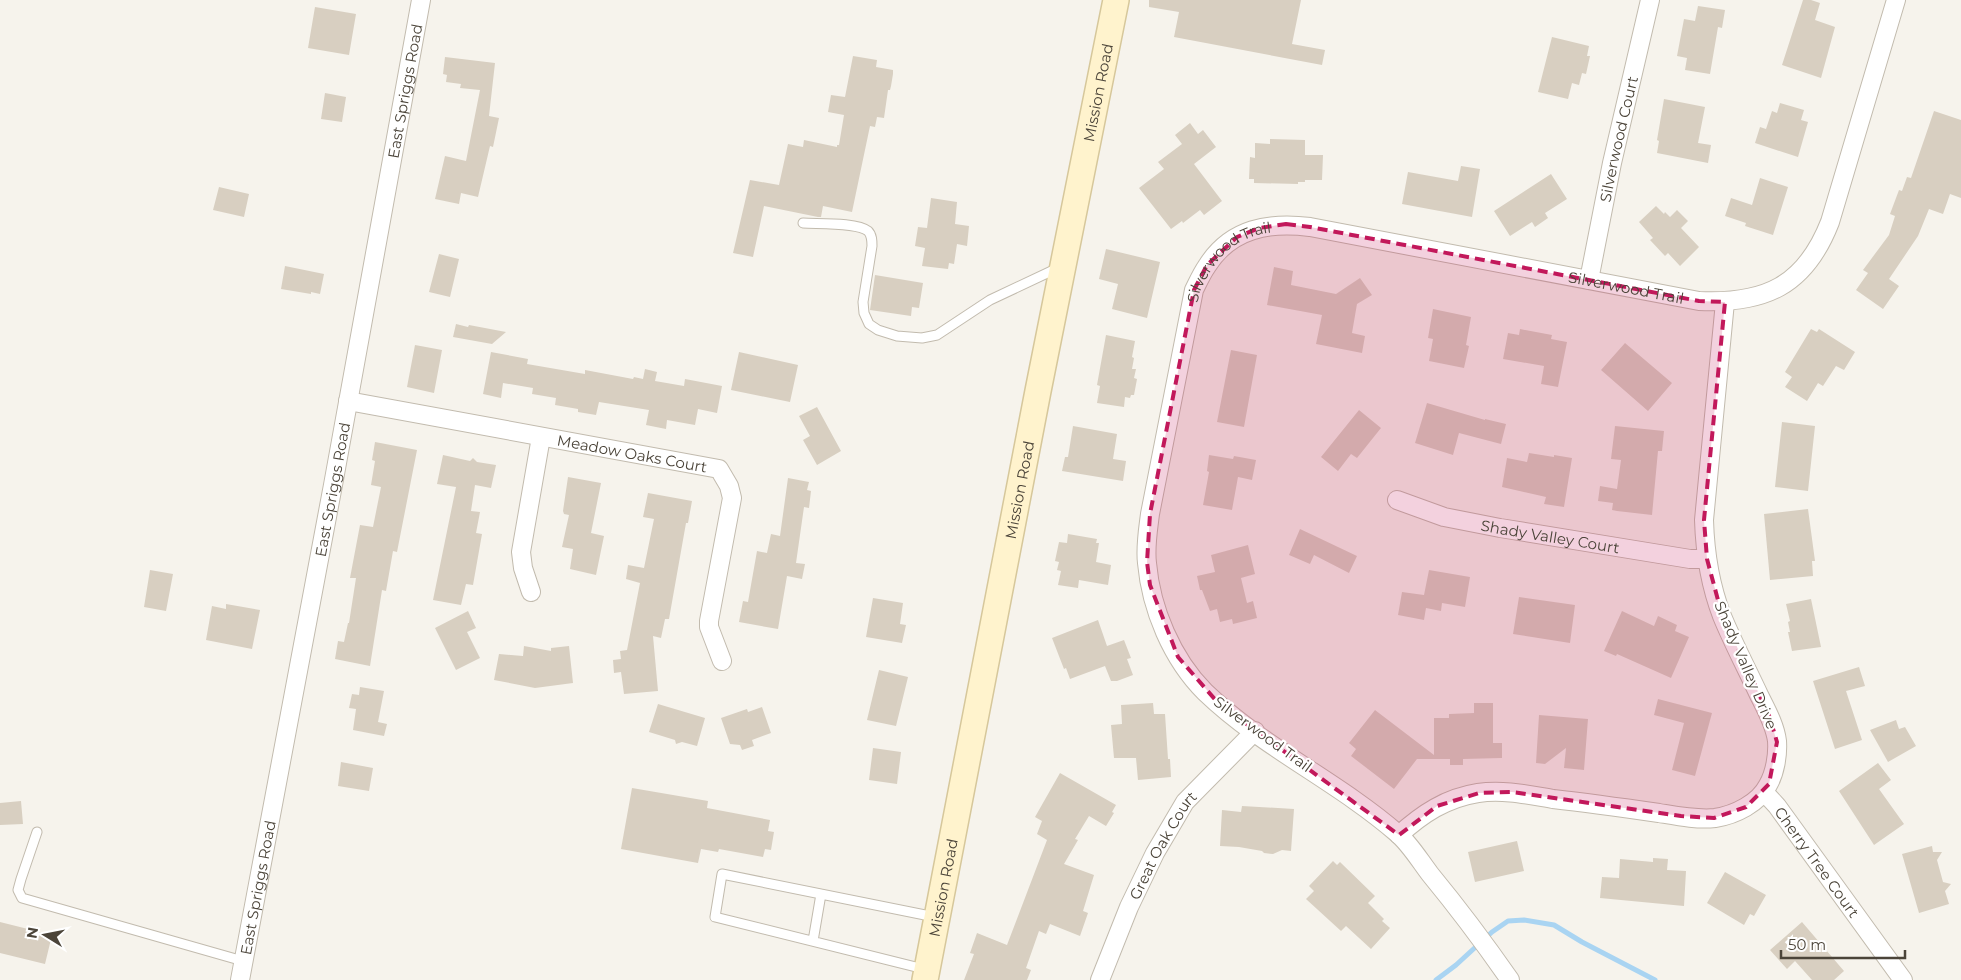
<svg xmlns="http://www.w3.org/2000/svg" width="1961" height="980" font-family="Montserrat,sans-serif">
	<rect width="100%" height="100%" fill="#f6f3ec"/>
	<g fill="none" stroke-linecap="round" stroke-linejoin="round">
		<path stroke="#a9d4f2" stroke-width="5" d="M1436,980L1456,965L1492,932L1508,921L1524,920L1554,925L1582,942L1655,980"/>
	</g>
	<path fill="#d8cfc1" d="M1149,0H1301L1292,44L1325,50L1322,65L1174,37L1179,12L1149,7Z
		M1803,0H1811L1820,3L1815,20L1835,27L1821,78L1782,65Z
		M1698,6L1725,10L1722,28L1718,27L1710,74L1685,70L1687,58L1677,56L1684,19L1695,21Z
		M315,7L356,14L349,55L308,48Z
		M1552,37L1589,46L1587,56H1590L1586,74L1582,73L1579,85L1572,83L1568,99L1538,92Z
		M853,56L877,60L876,67L893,70V74L891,86L890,90H888L884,118L877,117L875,127L870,126L852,212L823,206L821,217H818L764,206L753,257L733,253L750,180L779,185L788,144L803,147L804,140L837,147V145H839L844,115L828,112L831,95L845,97Z
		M445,57L495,63L489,116L499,118L493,147L490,146L478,197L461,193L459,204L435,199L445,156L466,161L480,90L460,88L461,84L446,82L447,75L443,74Z
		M325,93L346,97L342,122L321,119Z
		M1664,99L1705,107L1698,143L1711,145L1708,163L1657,153L1659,141L1657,140Z
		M1780,103L1804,110L1801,120L1808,122L1798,157L1755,143L1760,127L1766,129L1772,111L1777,113Z
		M1934,111L1961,120V198L1950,194L1943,214L1929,209L1918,236L1889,279L1899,286L1883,309L1856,290L1868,273L1863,270L1889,235L1895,216L1890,214L1899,190L1902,191L1907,177L1911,178Z
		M1190,123L1198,134L1203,130L1216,147L1194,164L1222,201L1204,215L1200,210L1183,223L1182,221L1171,229L1139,188L1164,169L1158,162L1182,144L1175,135Z
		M1270,139L1305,140V155H1323L1322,180H1305V182H1298V184L1254,183V179H1249L1250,157L1255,158V143L1270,144Z
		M1461,166L1480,169L1472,217L1402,204L1408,172L1458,181Z
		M1551,174L1567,199L1545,213L1548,218L1535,227L1532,222L1510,236L1494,211Z
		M1760,178L1788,187L1773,235L1745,226L1746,223L1725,216L1731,198L1752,205Z
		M219,187L249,194L244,217L213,210Z
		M931,198L957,202L955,224L969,226L967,246L957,244L954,264L949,263L948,269L922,266L925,248L915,246L918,227L927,228Z
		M1656,206L1664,214L1665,212L1670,217L1677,210L1688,221L1681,228L1699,247L1680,266L1668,253L1665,256L1650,240L1653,238L1639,222Z
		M1106,249L1160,262L1147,318L1112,309L1118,284L1099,279Z
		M439,254L459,259L450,297L429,292Z
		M285,266L324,274L320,294L311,292V294L281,289Z
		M1274,267L1293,271L1291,285L1336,294L1360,278L1372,295L1357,304L1352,333L1365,336L1362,353L1316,344L1322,315L1267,305Z
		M875,275L923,283L919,308L912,307L911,316L870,310Z
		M1433,309L1471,317L1466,345L1469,346L1464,368L1429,361L1433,339L1428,338Z
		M456,324L468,327L469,325L506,332L492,344L453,337Z
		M1520,329L1552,335L1551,339L1567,342L1558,387L1541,384L1544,366L1503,359L1508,333L1519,335Z
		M1811,329L1817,332L1819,329L1855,352L1844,370L1836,366L1823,386L1818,383L1807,401L1785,387L1792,377L1785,372Z
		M1106,335L1135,341L1132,357L1134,358L1132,369H1136L1134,378L1137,379L1134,395H1131L1130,398L1125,397L1124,407L1097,403L1100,386L1097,385Z
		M1625,343L1672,383L1648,411L1601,370Z
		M415,345L442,350L434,393L407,387Z
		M1231,350L1257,355L1244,427L1217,422Z
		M491,352L528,359L527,364L585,374V370L633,379L634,377L643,379L645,369L657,372L655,381L684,386L685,379L722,386L717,413L698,409L695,425L667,420L666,429L646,425L649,410L599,402L596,415L578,412V409L555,405L556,398L532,394L533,388L503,383L501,398L483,394Z
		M739,352L798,365L790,402L731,390Z
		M1427,403L1485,420V419L1506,424L1501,444L1459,433L1453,455L1415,443Z
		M817,407L841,451L817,465L803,440L810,436L799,416Z
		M1359,410L1381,428L1357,458L1351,454L1338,471L1321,457Z
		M1782,422L1815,426L1808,491L1775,487Z
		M1073,426L1117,434L1113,459L1126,461L1123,481L1062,471L1065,457H1068Z
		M1615,426L1664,431L1662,451H1658L1652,515L1617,511L1612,510L1613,503L1598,501L1600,486L1617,489L1621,460L1611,459Z
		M375,442L417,450L397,552L393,551L386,591L382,590L370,666L335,659L338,641L344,642L348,623H349L356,578H350L360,525L373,527L381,487L371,485L375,461L372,460Z
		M1529,453L1554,457V455L1572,458L1564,507L1544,504L1546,497L1502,487L1507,458L1527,462Z
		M443,455L470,461L473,458L477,462L496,465L491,488L475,485L471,511L480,512L476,533L482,534L473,585L466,584L461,605L433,600L456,487L437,484Z
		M1209,455L1233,459L1234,456L1256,460L1252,480L1238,477L1232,510L1203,505L1209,472L1207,471Z
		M568,477L601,483L591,533L604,536L596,575L570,569L573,549L562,547L569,515L564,514L563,511Z
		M788,478L809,482L807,490L811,491L809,508L804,507L796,563L805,564L802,579L787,576L778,629L739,622L743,601L748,602L757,551L767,553L771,534L780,536Z
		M648,493L692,501L688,523H686L669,619H665L661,638L653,636L658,691L624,694L621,672L614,673L613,660L621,659L620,651L627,650L640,583L626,579L628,565L644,568L654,519L643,517Z
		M1808,509L1815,561H1812L1813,576L1770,580L1764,514Z
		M1300,529L1357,556L1349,573L1314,555L1310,564L1289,555Z
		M1068,534L1097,539L1096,543H1099L1096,562L1111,565L1108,585L1079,580L1078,588L1058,585L1061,571L1057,570L1059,562L1055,561L1059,542L1067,543Z
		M1248,545L1255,574L1241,578L1247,603L1253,601L1257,618L1233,624L1232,619L1220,622L1217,609L1210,611L1202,590H1200L1197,576L1215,572L1211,555Z
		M150,570L173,574L166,611L144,607Z
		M1429,570L1470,577L1465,607L1442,603L1441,611L1426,608L1424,620L1398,615L1402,592L1424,595Z
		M1519,597L1575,605L1570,643L1513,634Z
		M873,598L903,603L900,624L906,625L902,643L866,637Z
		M1811,599L1821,647L1792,651L1788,632H1790L1788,622L1790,621L1786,604Z
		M226,604L260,610L252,649L206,640L212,606L226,609Z
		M468,611L476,628L467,632L480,658L456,670L435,628Z
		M1622,611L1654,626L1658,616L1677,625L1675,631L1689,637L1671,678L1617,654L1616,656L1604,651Z
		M1098,620L1107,646L1124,640L1131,658L1127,659L1133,675L1117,681H1111L1105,666L1070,679L1066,668L1064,669L1052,638Z
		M524,646L551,651V648L569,646L573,683L535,688L494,680L499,654L523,656Z
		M1859,667L1865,686L1846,691L1862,740L1835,749L1813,681Z
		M879,670L908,677L896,726L867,720Z
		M360,687L384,691L378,722L387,724L384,736L353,730L356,709L349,708L352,694L359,695Z
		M1658,699L1712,713L1695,776L1672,770L1684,723L1654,715Z
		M1153,703L1154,714H1165L1168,759H1170L1171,777L1138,780L1136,758H1114L1111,725L1122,724L1121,705Z
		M1474,703H1493V743H1502V758L1463,759V765H1450V759H1417L1394,789L1351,756L1356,749L1349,743L1375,710L1434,755V718H1449V714L1474,713Z
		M658,704L705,718L697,746L682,742L676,744L675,740L649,732Z
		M762,707L771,733L752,740L754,746L742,750L740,745L730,744L721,718L747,709L748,712Z
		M1539,715L1588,719L1584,770L1564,768L1566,748L1545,764L1536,763Z
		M1896,720L1899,729L1905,727L1916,746L1888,762L1870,730Z
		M873,748L901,752L897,784L869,780Z
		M341,762L373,768L369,791L338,786Z
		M1878,763L1891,780L1879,789L1904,824L1874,845L1839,791Z
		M1060,773L1116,805L1112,812L1114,813L1106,826L1089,816L1075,839L1078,840L1064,864L1094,875L1083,911L1088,913L1080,936L1050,924L1046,934L1039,931L1026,968L1031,970L1027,980H964L974,954L970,953L977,933L1007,945L1047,840L1037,834L1042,821L1035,817Z
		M632,788L708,801L707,808L770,820L768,831L774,832L771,850L765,849L763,857L719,849L718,852L701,849L698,863L621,849Z
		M21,801L23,824L0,825V803Z
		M1242,806L1294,809L1291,851L1282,850L1273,854L1264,853L1262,851L1239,847L1220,846L1222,810L1241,812Z
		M1517,841L1524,871L1475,882L1468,852Z
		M1932,846L1933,852H1942L1937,860L1943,882L1951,884L1945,891L1949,904L1919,913L1902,854Z
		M1653,858L1668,859L1667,870L1686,871L1684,906L1600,898L1602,877L1619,878L1620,859L1653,862Z
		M1333,861L1337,865L1340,862L1375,896L1368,903L1384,919L1382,921L1390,928L1371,949L1346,926L1341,931L1306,899L1314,891L1309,886Z
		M1725,872L1766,895L1754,916L1750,914L1744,925L1707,903Z
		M0,922L52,935L45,964L0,953Z
		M1802,922L1844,971L1834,980H1812L1795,961L1787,969L1770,950Z"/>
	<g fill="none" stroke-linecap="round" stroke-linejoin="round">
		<g stroke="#c2bbae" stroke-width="11">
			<path id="lane" d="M803,223C818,224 857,222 868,231C872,235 872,241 872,246L863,302L864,313L869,324L878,330L897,336L922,338L937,335L990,300L1060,267
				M37,832L21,879L18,890L22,898L243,961
				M813,941L821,894
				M924,969L715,917L722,874L935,917"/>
		</g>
		<g stroke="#c2bbae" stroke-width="20">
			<g id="street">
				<path id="s1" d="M1589,280L1612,163L1650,0"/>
				<path id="s2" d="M348,401L719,469L729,486L732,498L709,621V627L722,661"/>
				<path id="s3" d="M1397,500L1444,517L1500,528L1690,559H1707"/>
				<path d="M531,592L523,568L521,552L541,437"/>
				<path id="s4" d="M1764,792L1777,806L1903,980"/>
				<path d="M1399,835C1422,814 1446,798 1478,793C1503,789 1529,795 1553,799C1588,803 1624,808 1659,813C1677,816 1697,820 1715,818C1735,815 1759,803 1768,785C1775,773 1778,755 1777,741C1775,725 1766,709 1759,695C1747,669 1733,643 1722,616C1710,585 1705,553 1704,520L1725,302"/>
				<path id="s5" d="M240,980L333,485L421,0"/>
				<path id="s6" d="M1100,980L1129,907L1155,853L1185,802L1255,731"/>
				<path id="s7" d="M1510,980C1485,944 1458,908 1430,874C1420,861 1410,844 1397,833C1337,781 1262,747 1205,692C1172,659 1151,609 1147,563C1145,547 1148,530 1150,514L1194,290C1198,282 1202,273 1207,266C1231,228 1269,222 1310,227L1699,301C1765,304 1805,286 1830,222L1896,0"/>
			</g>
		</g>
		<g stroke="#d6c79b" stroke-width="28">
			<g id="secondary">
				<path id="s8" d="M925,980L1038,391L1116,0"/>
			</g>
		</g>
		<use href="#lane" stroke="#fff" stroke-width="9"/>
		<use href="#street" stroke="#fff" stroke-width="18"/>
		<use href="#secondary" stroke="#fff3cd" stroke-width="25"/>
	</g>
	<path fill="#c2185b" fill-opacity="0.2" stroke="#c2185b" stroke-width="4" stroke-dasharray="10 6" stroke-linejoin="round" d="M1286,224L1310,227L1699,301L1725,302L1704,520L1707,559L1722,615L1769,715L1777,742L1769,784L1746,807L1714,818L1681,816L1512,792L1479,793L1437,806L1399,835L1219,704L1178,657L1150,585L1147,562L1150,514L1194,290L1207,265L1237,237L1259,228Z"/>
	<g text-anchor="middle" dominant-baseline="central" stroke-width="4.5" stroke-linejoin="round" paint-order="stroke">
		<g font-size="15" fill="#4b4439" stroke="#fff">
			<text stroke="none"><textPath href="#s5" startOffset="904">East Spriggs Road</textPath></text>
			<text stroke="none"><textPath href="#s8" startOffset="904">Mission Road</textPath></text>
			<text stroke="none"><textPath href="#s1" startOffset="144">Silverwood Court</textPath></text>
			<text stroke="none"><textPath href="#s7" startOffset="892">Silverwood Trail</textPath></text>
			<text stroke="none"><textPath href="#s7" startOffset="1312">Silverwood Trail</textPath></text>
			<text stroke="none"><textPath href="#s2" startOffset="289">Meadow Oaks Court</textPath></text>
			<text stroke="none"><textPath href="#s5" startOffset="499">East Spriggs Road</textPath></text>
			<text stroke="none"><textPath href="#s8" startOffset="499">Mission Road</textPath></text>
			<text stroke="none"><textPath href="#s3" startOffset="158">Shady Valley Court</textPath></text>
			<text transform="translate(1746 665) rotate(67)">Shady Valley Drive</text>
			<text transform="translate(1263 734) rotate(36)">Silverwood Trail</text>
			<text stroke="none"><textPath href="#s6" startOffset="149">Great Oak Court</textPath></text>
			<text stroke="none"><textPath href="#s4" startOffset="88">Cherry Tree Court</textPath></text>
			<text stroke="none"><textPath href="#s8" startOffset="94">Mission Road</textPath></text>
			<text stroke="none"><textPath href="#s5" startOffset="94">East Spriggs Road</textPath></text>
		</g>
	</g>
	<g transform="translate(45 935) rotate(280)" stroke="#ffffff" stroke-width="4" paint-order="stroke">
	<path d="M0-4L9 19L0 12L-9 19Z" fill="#4b4439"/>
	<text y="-8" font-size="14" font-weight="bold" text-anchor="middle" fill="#4b4439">N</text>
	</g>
	<path d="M1781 950v8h124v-8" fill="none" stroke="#4b4439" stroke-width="2.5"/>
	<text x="1788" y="950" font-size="15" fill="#4b4439" stroke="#ffffff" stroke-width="4" paint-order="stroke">50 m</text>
</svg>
